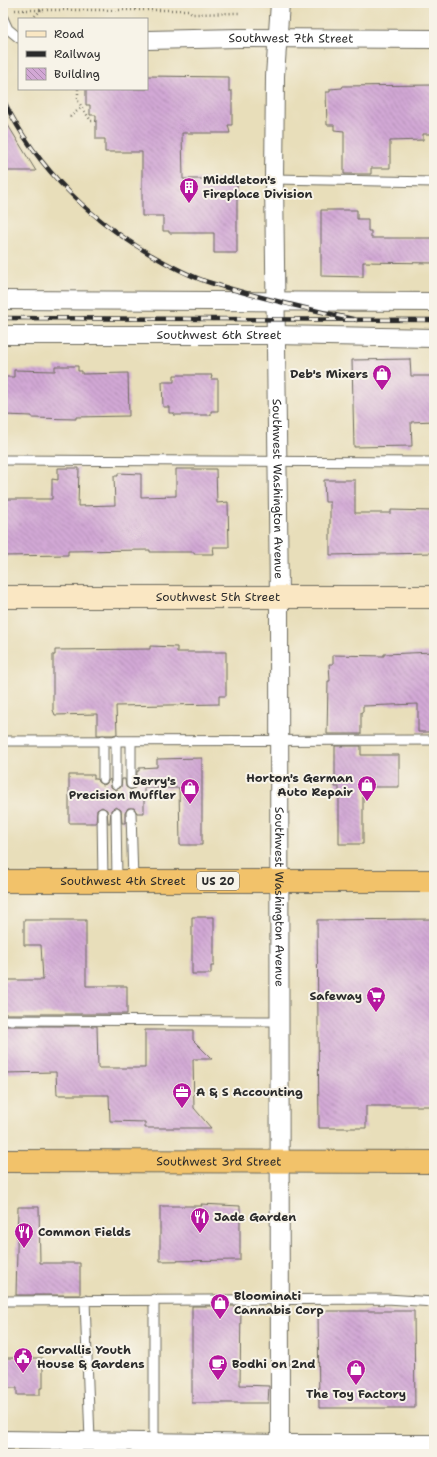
<svg xmlns="http://www.w3.org/2000/svg" width="437" height="1457" font-family="'Shantell Sans',sans-serif">
	<defs>
		<pattern id="building-back-hatch" width="6" height="6" patternUnits="userSpaceOnUse"><rect width="6" height="6" fill="#d2a8d5"/><path d="M-1 5l2 2M0 0l6 6M5-1l2 2" fill="none" stroke="#ab89ad"/></pattern>
	</defs>
	<rect width="100%" height="100%" fill="#f7f3e8"/>
	<filter id="ink" filterUnits="userSpaceOnUse"><feTurbulence type="fractalNoise" baseFrequency=".025" numOctaves="2"/><feDisplacementMap in="SourceGraphic" scale="8" xChannelSelector="R" yChannelSelector="G"/><feConvolveMatrix kernelMatrix="1 2 1 2 8 2 1 2 1" color-interpolation-filters="sRGB"/></filter>
	<filter id="wash" filterUnits="userSpaceOnUse"><feTurbulence type="fractalNoise" baseFrequency=".012" numOctaves="4" result="noise"/><feDisplacementMap in="SourceGraphic" scale="16" xChannelSelector="R" yChannelSelector="G"/><feGaussianBlur stdDeviation="0.9" result="paint"/><feColorMatrix in="noise" values="0 0 0 0 0 0 0 0 0 0 0 0 0 0 0 0 0 1.4 0 .05"/><feComposite in="paint" operator="in"/></filter>
	<g filter="url(#wash)">
		<rect width="100%" height="100%" fill="#e8deba"/>
		<g id="blocks">
			<path fill="url(#building-back-hatch)" d="M147,76L229,77V91H232V125H228L230,133H182L183,179H237V253H214V233H169V231H163V216H142V152H105V139H96V115H90V105H86V89H147Z
				M434,85V134H423V140L390,141V168H371V174H344V131L334,130V125H327L326,92H330V89L342,88L343,86Z
				M3,117L36,171H3Z
				M321,210H357V219H368V231H371V238H434V263L363,262V277L321,276Z
				M410,359L411,376H434V421L411,422L412,446L354,447L352,360Z
				M55,366H78V371H82V374L128,373L129,416L76,417V419L32,418V416L5,415V377H14V370L55,371Z
				M174,375H212L211,379H218V411H211V415H174V413H169V407H163L162,382H174Z
				M58,468H79L78,506L115,505L114,476H118V473L141,474V497L176,496V469H216L217,503L228,502L229,547H213L214,554H194V552H150V550L68,551V555L3,556V499H52V479L58,480Z
				M324,480H355V513H391V510L434,511V553L330,555V502H325Z
				M150,646L177,647V652H226V696H219V704L116,706L117,734L113,735H97V714L55,715L53,710V655H55V650L150,649Z
				M434,652V732H418V704L363,706V712H361V734H327L328,681H330L329,664H333V655L384,656V654Z
				M335,746H361V755H399V787H363V844H339V787H335Z
				M202,758V845H180L179,788H144V813H137L134,808H128L125,813V823H122L121,810L116,807L111,810L110,823H108L107,810L102,807L97,810L96,823H69V775H94V779H97L98,782L103,785L106,784L110,779L111,787L116,790L121,787L122,779H125L126,787L131,790L136,787L137,771H139V768L157,767V759Z
				M192,917H214V966H211V974H192Z
				M434,919V1106H366V1128H319L317,920Z
				M24,920H86V986H127V1014H3V980H43L41,945H24Z
				M3,1026H97L98,1068H145V1030H193V1040L212,1059H193L194,1108L211,1128H145V1122L110,1121L109,1095H57L56,1072L3,1073Z
				M201,1204L240,1206V1260L160,1261V1206H202Z
				M18,1207H39L40,1263H80V1295H16Z
				M192,1306H241L240,1385L269,1386L268,1403H192Z
				M318,1311H414L415,1408H319Z
				M5,1358H43V1388H40V1395H17V1388H5Z"/>
		</g>
	</g>
	<g filter="url(#ink)">
		<use href="#blocks" fill-opacity="0" stroke="#6d6a5d" stroke-width="1"/>
		<g fill="none" stroke-linecap="round" stroke-linejoin="round">
			<g stroke="#6d6a5d" stroke-width="11">
				<path id="lane" d="M3,18L8,29L19,38
					M274,179L434,182
					M3,460L434,462
					M103,740V779
					M116,740V784
					M3,741L434,740
					M131,784V741
					M102,813L103,881
					M116,813L117,881
					M131,813L133,881
					M3,1020L280,1021
					M85,1300L90,1441
					M3,1301L387,1299L434,1302
					M154,1441V1299"/>
			</g>
			<g stroke="#6d6a5d" stroke-width="20">
				<g id="street">
					<path id="s1" d="M280,3L275,76L274,179L279,596L280,1454"/>
					<path id="s2" d="M147,40L239,38L434,39"/>
					<path d="M3,300L434,302"/>
					<path id="s3" d="M3,335H275L434,338"/>
					<path d="M3,1440L280,1444H434"/>
				</g>
			</g>
			<g stroke="#6d6a5d" stroke-width="24">
				<g id="secondary">
					<path id="s4" d="M3,597H434"/>
				</g>
			</g>
			<g stroke="#6d6a5d" stroke-width="24">
				<g id="highway">
					<path id="s5" d="M3,881H434"/>
					<path id="s6" d="M3,1161L434,1162"/>
				</g>
			</g>
			<path stroke="#6d6a5d" stroke-width="2.5" stroke-dasharray="1 3" stroke-linecap="butt" d="M153,3V10
				M15,10H188L193,14L239,13
				M32,19L41,10
				M78,89V101L91,121H96
				M70,117L82,107"/>
			<use href="#lane" stroke="#fff" stroke-width="9"/>
			<use href="#street" stroke="#fff" stroke-width="18"/>
			<use href="#secondary" stroke="#fae7c3" stroke-width="22"/>
			<use href="#highway" stroke="#f2c26a" stroke-width="22"/>
			<g stroke="#2b2b2b" stroke-width="4.5">
				<path id="rail" d="M3,99C37,170 95,225 164,262C179,270 194,278 211,283C259,298 308,309 357,320
					M3,318L434,320"/>
			</g>
			<use href="#rail" stroke="#f7f3e8" stroke-width="3" stroke-dasharray="9" stroke-linecap="butt"/>
		</g>
	</g>
	<defs>
		<g id="building-pin" transform="scale(1)"><path d="M0 17L-7.5 6A9.5 9.5 0 1 1 7.5 6Z" fill="#b5179e" stroke="#f7f3e8"/><path d="M-4-6H4V6H1V3H-1V6H-4ZM-2.5-4.3h1.7v1.8h-1.7ZM.8-4.3h1.7v1.8H.8ZM-2.5-1h1.7V.8h-1.7ZM.8-1h1.7V.8H.8Z" fill="#fff"/></g>
		<g id="shop-pin" transform="scale(1)"><path d="M0 17L-7.5 6A9.5 9.5 0 1 1 7.5 6Z" fill="#b5179e" stroke="#f7f3e8"/><path d="M-5-2.5h2.3a2.7 3.5 0 0 1 5.4 0H5L5.5 6h-11ZM-1.5-2.5h3a1.5 2.3 0 0 0-3 0Z" fill="#fff"/></g>
		<g id="supermarket-pin" transform="scale(1)"><path d="M0 17L-7.5 6A9.5 9.5 0 1 1 7.5 6Z" fill="#b5179e" stroke="#f7f3e8"/><path d="M-6-5.5h2.5l.6 2H6L4.5 2H-2.5L-4.4-4H-6ZM-1.5 3.2a1.3 1.3 0 1 0 .1 0ZM3 3.2a1.3 1.3 0 1 0 .1 0Z" fill="#fff"/></g>
		<g id="office-pin" transform="scale(1)"><path d="M0 17L-7.5 6A9.5 9.5 0 1 1 7.5 6Z" fill="#b5179e" stroke="#f7f3e8"/><path d="M-6-3h4V-5.5h4V-3h4V5H-6ZM-1-4.5V-3h2v-1.5ZM-6 0V1H6V0Z" fill="#fff"/></g>
		<g id="restaurant-pin" transform="scale(1)"><path d="M0 17L-7.5 6A9.5 9.5 0 1 1 7.5 6Z" fill="#b5179e" stroke="#f7f3e8"/><path d="M-5-6h1v4h1v-4h1v4h1v-4h1v5L-1.5 .5V6h-2V.5L-5-1ZM5-6V6H3V1.5H1.5Q1.5-4 5-6Z" fill="#fff"/></g>
		<g id="civic-pin" transform="scale(1)"><path d="M0 17L-7.5 6A9.5 9.5 0 1 1 7.5 6Z" fill="#b5179e" stroke="#f7f3e8"/><path d="M-.6-6.5H3V-4.5H.6V-3L4-1V1h2V6H-6V1h2V-1L-.6-3ZM-1.2 2.5V6h2.4V2.5Z" fill="#fff"/></g>
		<g id="cafe-pin" transform="scale(1)"><path d="M0 17L-7.5 6A9.5 9.5 0 1 1 7.5 6Z" fill="#b5179e" stroke="#f7f3e8"/><path d="M-5.5-4.5H6V0H3Q3 3.5 0 3.5H-2.5Q-5.5 3.5-5.5 0ZM3-3.2v2h1.7v-2ZM-6 4.5H4V6H-6Z" fill="#fff"/></g>
	</defs>
	<g fill-rule="evenodd">
		<use href="#building-pin" x="189" y="187"/>
		<use href="#shop-pin" x="382" y="374"/>
		<use href="#shop-pin" x="367" y="785"/>
		<use href="#shop-pin" x="190" y="788"/>
		<use href="#supermarket-pin" x="376" y="996"/>
		<use href="#office-pin" x="182" y="1092"/>
		<use href="#restaurant-pin" x="200" y="1217"/>
		<use href="#restaurant-pin" x="24" y="1232"/>
		<use href="#shop-pin" x="220" y="1303"/>
		<use href="#civic-pin" x="23" y="1357"/>
		<use href="#cafe-pin" x="218" y="1364"/>
		<use href="#shop-pin" x="356" y="1369"/>
	</g>
	<g text-anchor="middle" dominant-baseline="central" stroke-width="4" stroke-linejoin="round" paint-order="stroke">
		<rect fill="#f7f3e8" stroke="#686764" stroke-width="1" x="197" y="872" width="42" height="18" rx="3"/>
		<g font-size="11" font-weight="bold" fill="#2b2b2b">
			<text x="218" y="881">US 20</text>
		</g>
		<g font-size="12" fill="#2b2b2b" stroke="#f7f3e8">
			<text stroke="none"><textPath href="#s2" startOffset="144">Southwest 7th Street</textPath></text>
			<text stroke="none"><textPath href="#s3" startOffset="216">Southwest 6th Street</textPath></text>
			<text stroke="none"><textPath href="#s1" startOffset="486">Southwest Washington Avenue</textPath></text>
			<text stroke="none"><textPath href="#s4" startOffset="215">Southwest 5th Street</textPath></text>
			<text stroke="none"><textPath href="#s5" startOffset="120">Southwest 4th Street</textPath></text>
			<text stroke="none"><textPath href="#s1" startOffset="894">Southwest Washington Avenue</textPath></text>
			<text stroke="none"><textPath href="#s6" startOffset="216">Southwest 3rd Street</textPath></text>
		</g>
		<g font-size="12" font-weight="bold" fill="#2b2b2b" stroke="#f7f3e8" text-anchor="start">
			<text x="203" y="180">Middleton's<tspan x="203" dy="14">Fireplace Division</tspan></text>
			<text x="368" y="374" text-anchor="end">Deb's Mixers</text>
			<text x="353" y="778" text-anchor="end">Horton's German<tspan x="353" dy="14">Auto Repair</tspan></text>
			<text x="176" y="781" text-anchor="end">Jerry's<tspan x="176" dy="14">Precision Muffler</tspan></text>
			<text x="362" y="996" text-anchor="end">Safeway</text>
			<text x="196" y="1092">A &amp; S Accounting</text>
			<text x="214" y="1217">Jade Garden</text>
			<text x="38" y="1232">Common Fields</text>
			<text x="234" y="1296">Bloominati<tspan x="234" dy="14">Cannabis Corp</tspan></text>
			<text x="37" y="1350">Corvallis Youth<tspan x="37" dy="14">House &amp; Gardens</tspan></text>
			<text x="232" y="1364">Bodhi on 2nd</text>
			<text x="356" y="1394" text-anchor="middle">The Toy Factory</text>
		</g>
	</g>
	<rect width="437" height="1457" fill="none" stroke="#f7f3e8" stroke-width="16"/>
	<rect x="18" y="18" width="130" height="72" fill="#f7f3e8" stroke="#a5a39c"/>
	<rect x="26" y="31" width="20" height="6" fill="#fae7c3" stroke="#a5a39c"/>
	<text x="54" y="38" font-size="12" fill="#2b2b2b">Road</text>
	<rect x="26" y="51" width="20" height="6" fill="#2b2b2b" stroke="#a5a39c"/>
	<text x="54" y="58" font-size="12" fill="#2b2b2b">Railway</text>
	<rect x="26" y="68" width="20" height="12" fill="url(#building-back-hatch)" stroke="#a5a39c"/>
	<text x="54" y="78" font-size="12" fill="#2b2b2b">Building</text>
</svg>
